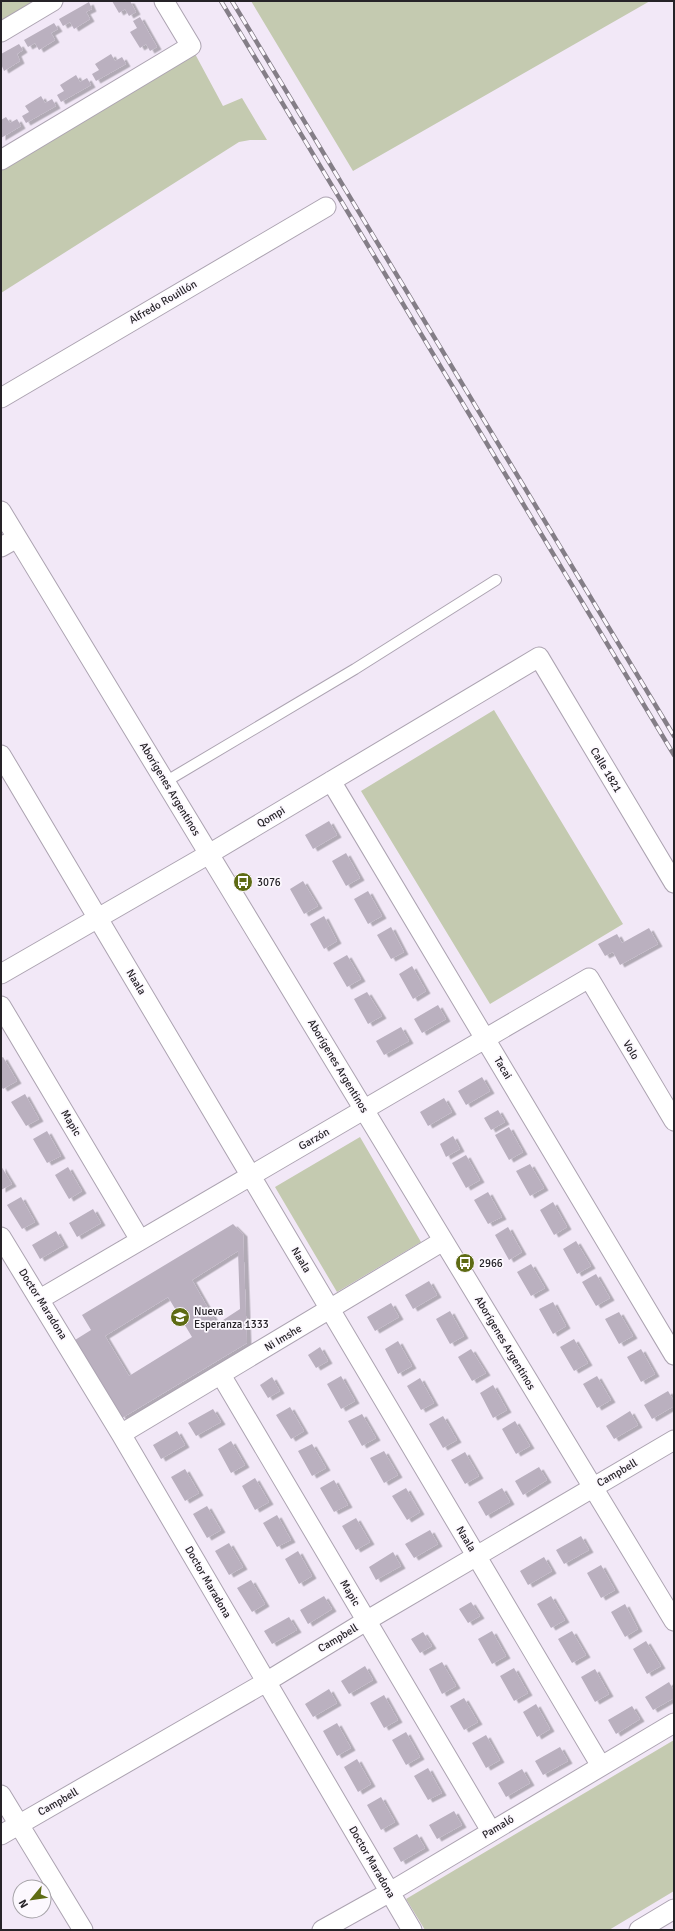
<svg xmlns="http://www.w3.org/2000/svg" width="675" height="1931" font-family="Signika,sans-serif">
	<defs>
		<filter id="shadow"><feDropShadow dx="4.5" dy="2.5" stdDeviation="0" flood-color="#0004"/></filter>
	</defs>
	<rect width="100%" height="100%" fill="#f2e8f7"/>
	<path fill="#c4cab0" d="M1,1H35L1,21Z
		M251,1H650L353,171Z
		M194,52L223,106L242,98L267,140H250L239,142L1,293V165Z
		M494,710L623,924L490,1004L361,791Z
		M360,1137L421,1242L337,1292L275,1187Z
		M674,1740V1891L609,1930H425L406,1899Z"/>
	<path fill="#bab0bf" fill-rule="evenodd" filter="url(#shadow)" d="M112,1H130L136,12L129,16L125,9L119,13Z
		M89,2L92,9L86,12L90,19L74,29L70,22L63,26L59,19Z
		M140,17L157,47L150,51L146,44L140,48L130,32L137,28L133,21Z
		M54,23L58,29L51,33L55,40L39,50L35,43L28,47L24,40Z
		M19,44L23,50L17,54L20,61L4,71L1,64V54Z
		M111,54L115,61L122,57L126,64L96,81L92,74L99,70L95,64Z
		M76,75L80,82L87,78L91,85L61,102L57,95L64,91L60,85Z
		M41,96L45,103L52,99L56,106L26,123L22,116L29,112L25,106Z
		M6,117L10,123L17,119L21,126L1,138V120Z
		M329,821L337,835L313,849L305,835Z
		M346,853L360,878L346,886L332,861Z
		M303,881L318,906L304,914L290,889Z
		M368,891L382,916L368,924L354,899Z
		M324,916L337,941L324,949L310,924Z
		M391,927L404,952L391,959L377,935Z
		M649,928L658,944L620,965L613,952L605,956L598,944L617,934L622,943Z
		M347,955L361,979L347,987L333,963Z
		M412,966L426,991L413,999L399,974Z
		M367,992L382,1016L368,1024L354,999Z
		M438,1005L446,1019L422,1033L414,1019Z
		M401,1027L409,1041L384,1055L376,1041Z
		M3,1057L17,1081L3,1089L1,1086V1058Z
		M482,1077L490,1091L466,1105L458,1091Z
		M25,1094L39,1119L26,1126L11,1102Z
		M444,1098L452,1112L428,1126L420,1112Z
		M498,1110L505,1122L491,1130L484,1118Z
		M509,1127L523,1152L509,1160L495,1135Z
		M47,1131L61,1156L47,1163L33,1139Z
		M453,1136L460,1149L446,1157L440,1144Z
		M466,1155L480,1180L466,1188L452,1163Z
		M530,1164L544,1188L530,1196L516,1171Z
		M1,1166L12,1184L1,1190Z
		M68,1167L82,1191L69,1199L55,1175Z
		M488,1192L502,1217L488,1224L474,1200Z
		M21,1197L35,1222L22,1229L7,1205Z
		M553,1202L567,1227L554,1235L540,1210Z
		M93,1209L101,1223L77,1237L69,1223Z
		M233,1224L243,1234L247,1343L122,1418L75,1340L91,1330L82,1315ZM238,1251L240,1309L217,1324L192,1280ZM168,1297L192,1337L129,1376L105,1336Z
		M508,1227L522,1252L509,1260L495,1235Z
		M56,1231L64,1245L40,1259L32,1245Z
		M576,1241L591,1266L577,1274L563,1249Z
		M531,1264L545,1288L531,1296L517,1272Z
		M596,1274L610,1298L596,1306L582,1282Z
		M429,1281L437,1295L413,1309L405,1295Z
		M553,1302L566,1326L553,1334L539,1309Z
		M391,1303L399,1317L375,1331L367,1317Z
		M450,1311L464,1336L450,1344L436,1319Z
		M619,1312L633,1336L619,1344L605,1319Z
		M574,1339L588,1363L574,1371L560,1347Z
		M398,1341L412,1366L398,1374L385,1349Z
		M320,1347L328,1361L316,1368L308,1355Z
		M471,1349L486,1373L472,1381L458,1357Z
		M641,1349L655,1374L641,1382L627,1357Z
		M341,1376L355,1401L341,1409L327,1384Z
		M597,1376L611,1400L597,1408L583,1384Z
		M272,1377L280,1391L268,1398L260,1385Z
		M420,1378L434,1403L421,1410L407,1386Z
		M493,1385L507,1410L493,1418L480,1393Z
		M668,1391L674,1401V1406L652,1419L644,1405Z
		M290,1407L304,1431L291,1439L276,1415Z
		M213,1409L221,1422L196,1436L188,1423Z
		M630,1411L638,1425L614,1439L606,1426Z
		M362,1414L376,1438L362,1446L348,1421Z
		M443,1416L457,1440L443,1448L429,1424Z
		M515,1421L530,1446L516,1454L502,1429Z
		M177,1431L185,1445L161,1459L153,1445Z
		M231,1441L245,1465L231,1473L218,1449Z
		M312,1444L326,1468L312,1476L298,1451Z
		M384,1451L398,1475L384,1483L370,1458Z
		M465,1452L479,1476L465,1484L451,1460Z
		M539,1467L547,1480L523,1495L515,1481Z
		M185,1469L199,1493L185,1501L171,1477Z
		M255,1478L269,1502L255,1510L242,1486Z
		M334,1480L348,1505L334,1512L320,1488Z
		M406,1488L420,1512L407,1520L392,1496Z
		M502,1488L510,1502L486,1516L478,1502Z
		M207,1506L221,1530L207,1538L193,1514Z
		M277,1515L291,1540L277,1547L263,1523Z
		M356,1518L370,1542L356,1550L342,1526Z
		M430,1530L438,1544L414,1558L405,1544Z
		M581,1536L589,1550L564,1564L556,1550Z
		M229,1543L243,1567L229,1575L215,1551Z
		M298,1551L312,1576L299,1584L285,1559Z
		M393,1552L401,1566L376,1580L369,1567Z
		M544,1557L552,1571L528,1585L520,1571Z
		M601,1565L615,1590L601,1598L587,1573Z
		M251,1580L265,1604L252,1612L237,1588Z
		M324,1596L332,1609L308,1624L300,1610Z
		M551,1596L565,1620L551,1628L537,1604Z
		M471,1602L480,1616L468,1623L459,1609Z
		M625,1604L638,1629L625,1637L611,1612Z
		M289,1617L297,1630L272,1644L264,1631Z
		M492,1631L506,1656L492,1664L478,1639Z
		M572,1631L586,1655L572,1663L558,1639Z
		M423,1632L432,1646L420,1653L411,1639Z
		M646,1641L661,1666L647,1674L633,1649Z
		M442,1662L456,1686L442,1694L429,1669Z
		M365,1666L373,1680L349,1694L341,1681Z
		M514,1668L528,1693L514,1701L500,1676Z
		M595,1669L609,1694L595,1702L581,1677Z
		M669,1682L674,1691V1698L653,1710L645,1697Z
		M329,1689L337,1703L313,1717L305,1704Z
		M384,1695L398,1720L384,1728L370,1703Z
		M464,1698L478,1722L464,1730L450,1706Z
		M536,1704L550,1729L537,1737L523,1712Z
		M632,1706L640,1719L616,1734L608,1720Z
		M337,1723L351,1748L337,1756L323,1731Z
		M406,1732L420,1757L406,1765L392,1740Z
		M486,1735L500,1760L486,1768L472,1743Z
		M560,1747L568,1761L543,1775L535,1761Z
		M357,1759L371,1784L358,1792L344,1767Z
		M428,1768L442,1793L428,1800L414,1776Z
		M522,1769L530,1783L506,1797L498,1783Z
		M381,1797L395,1822L381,1830L367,1805Z
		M454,1811L462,1825L437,1839L429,1825Z
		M417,1834L425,1848L401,1862L393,1848Z"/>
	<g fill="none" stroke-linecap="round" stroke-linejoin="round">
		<g stroke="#aca3b1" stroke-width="12">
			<path id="lane" d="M165,782L355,669L496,580"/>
		</g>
		<g stroke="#aca3b1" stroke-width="21">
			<path id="street" d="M1,32L53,1
				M1,160L191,46L164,1
				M1,398L326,207
				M1,511L674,1621
				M1,547L17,538
				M1,755L601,1766
				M331,781L674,1355
				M1,974L209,854L539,657L674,883
				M1,1006L140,1240
				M1,1237L121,1434L412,1930
				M40,1299L589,978L674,1121
				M221,1375L491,1831
				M121,1434L443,1241
				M1,1795L83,1930
				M1,1835L266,1682L366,1621L674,1440
				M322,1930L390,1892L674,1723
				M639,1930L674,1909"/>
		</g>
		<use href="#lane" stroke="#fff" stroke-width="10"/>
		<use href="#street" stroke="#fff" stroke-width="19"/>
		<g stroke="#847e87" stroke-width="4.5">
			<path id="rail" d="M221,1L674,755
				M232,1L674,736"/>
		</g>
		<use href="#rail" stroke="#fcf8fe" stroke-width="3" stroke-dasharray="9" stroke-linecap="butt"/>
	</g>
	<defs>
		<g id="bus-disc" transform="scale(1)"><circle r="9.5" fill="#5e6b14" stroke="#fcf8fe"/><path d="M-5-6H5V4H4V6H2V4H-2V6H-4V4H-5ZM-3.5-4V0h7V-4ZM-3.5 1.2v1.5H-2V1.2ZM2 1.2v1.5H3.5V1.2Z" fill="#fff"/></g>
		<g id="school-disc" transform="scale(1)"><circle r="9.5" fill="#5e6b14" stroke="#fcf8fe"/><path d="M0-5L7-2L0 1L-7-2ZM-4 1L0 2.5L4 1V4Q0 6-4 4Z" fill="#fff"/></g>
	</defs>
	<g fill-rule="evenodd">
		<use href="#bus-disc" x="243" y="882"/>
		<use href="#bus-disc" x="465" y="1263"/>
		<use href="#school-disc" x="180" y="1317"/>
	</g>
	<g text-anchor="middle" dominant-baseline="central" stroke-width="3.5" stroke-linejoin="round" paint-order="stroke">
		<g font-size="11" fill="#262328" stroke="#fcf8fe">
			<text transform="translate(163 302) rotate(-30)">Alfredo Rouillón</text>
			<text transform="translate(606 770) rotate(59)">Calle 1821</text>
			<text transform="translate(170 789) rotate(59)">Aborígenes Argentinos</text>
			<text transform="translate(271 817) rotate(-31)">Qompi</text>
			<text transform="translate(136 982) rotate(59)">Naala</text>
			<text transform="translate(631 1050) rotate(59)">Volo</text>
			<text transform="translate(338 1066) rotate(59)">Aborígenes Argentinos</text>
			<text transform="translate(503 1068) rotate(59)">Tacai</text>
			<text transform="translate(71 1123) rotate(59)">Mapic</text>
			<text transform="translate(314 1139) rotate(-30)">Garzón</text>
			<text transform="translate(301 1260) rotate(59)">Naala</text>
			<text transform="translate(43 1304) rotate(58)">Doctor Maradona</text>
			<text transform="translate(283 1338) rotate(-31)">Ni Imshe</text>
			<text transform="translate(505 1343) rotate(59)">Aborígenes Argentinos</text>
			<text transform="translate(617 1473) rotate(-30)">Campbell</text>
			<text transform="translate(466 1539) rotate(59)">Naala</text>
			<text transform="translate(208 1582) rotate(60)">Doctor Maradona</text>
			<text transform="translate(350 1593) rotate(59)">Mapic</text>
			<text transform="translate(338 1638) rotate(-31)">Campbell</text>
			<text transform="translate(58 1802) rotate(-30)">Campbell</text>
			<text transform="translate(498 1827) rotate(-31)">Pamaló</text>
			<text transform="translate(372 1862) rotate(60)">Doctor Maradona</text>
		</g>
		<g font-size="11" fill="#262328" stroke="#fcf8fe" text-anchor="start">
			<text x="257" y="882">3076</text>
			<text x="479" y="1263">2966</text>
			<text x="194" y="1311">Nueva<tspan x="194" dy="13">Esperanza 1333</tspan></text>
		</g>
	</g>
	<rect width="675" height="1931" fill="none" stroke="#262328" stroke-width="4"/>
	<g transform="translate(32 1899) rotate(241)"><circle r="19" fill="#fcf8fe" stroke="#a6a3a8"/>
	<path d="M0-3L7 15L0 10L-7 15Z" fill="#5e6b14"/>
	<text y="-6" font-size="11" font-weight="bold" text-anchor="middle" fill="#262328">N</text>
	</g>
</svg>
